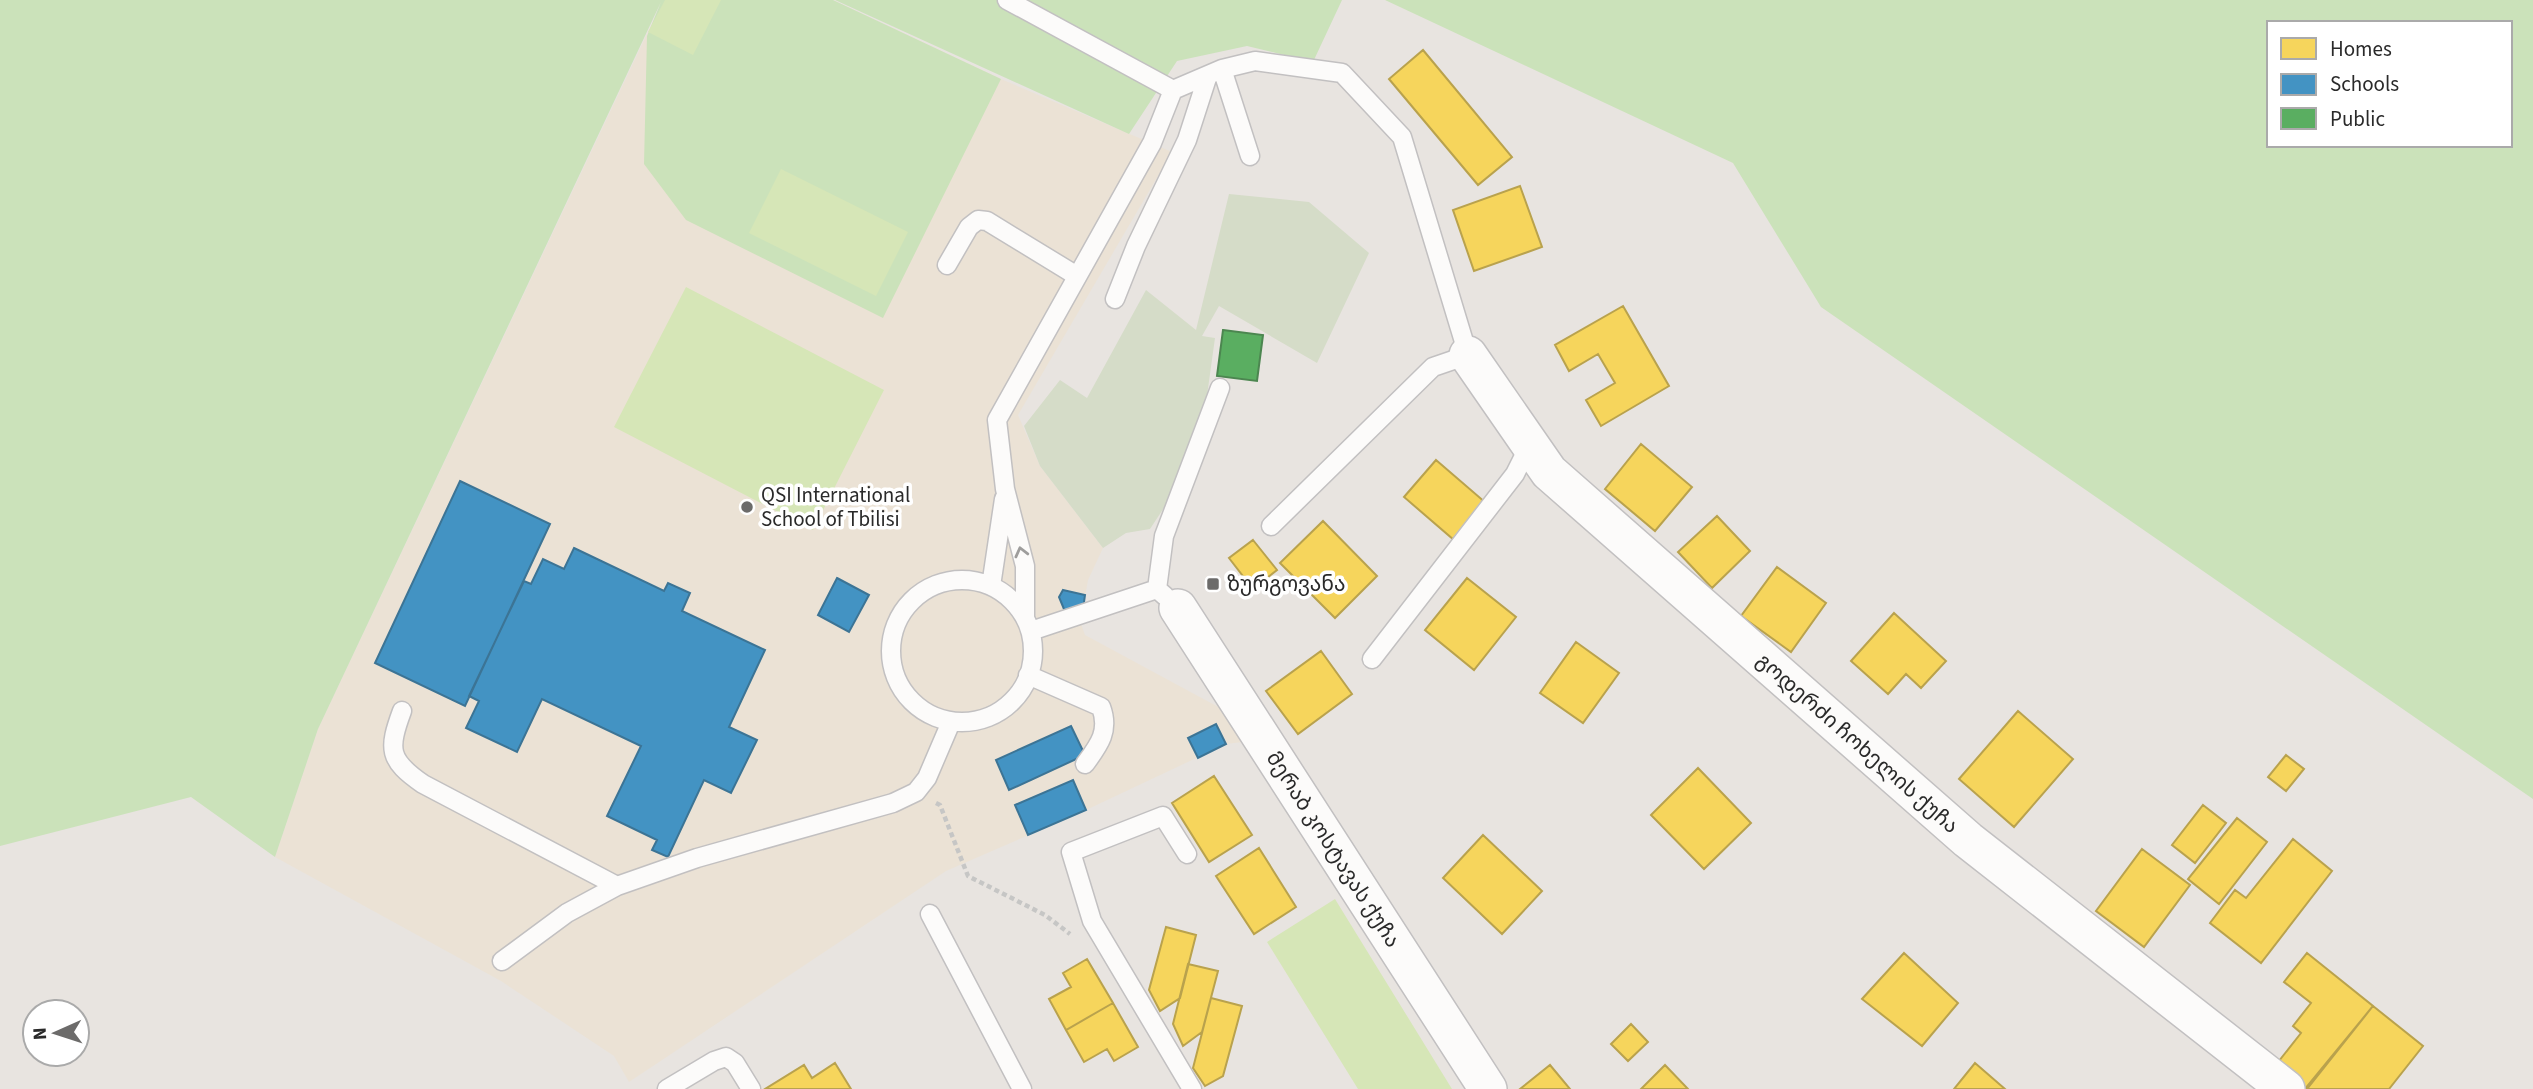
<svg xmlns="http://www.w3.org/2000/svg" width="2533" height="1089" font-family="'Source Sans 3','Noto Sans Georgian',sans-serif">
	<rect width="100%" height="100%" fill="#e8e4e0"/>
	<path fill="#ebe2d5" d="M663,0H833L1001,79L1172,152L1018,415L1040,466L1103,548L1088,580L1083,609L1078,616L1085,635L1222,709L1242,742L1226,744L1086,810L946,871L629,1082L614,1056L501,981L275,857L318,729Z"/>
	<path fill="#cbe2ba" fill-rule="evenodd" d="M0,0H833L1001,79L883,318L686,220L644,164L647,36L661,2L318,729L275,857L191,797L0,846Z
		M835,0H1342L1313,62L1247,46L1177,61L1129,134Z
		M1385,0H2533V799L1821,307L1733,163ZM2269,23H2510V145H2269Z"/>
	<path fill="#d5dcc8" d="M1229,194L1309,202L1369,253L1317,363L1219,306L1202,336L1215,338L1205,410L1179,485L1150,529L1126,533L1103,548L1040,466L1024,426L1060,380L1087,398L1146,290L1196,330Z"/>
	<path fill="#d6e6b7" d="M665,0H721L693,55L648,32Z
		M781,169L908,232L876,296L749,233Z
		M686,287L884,390L813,530L614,427Z
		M1335,899L1452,1089H1358L1267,942Z"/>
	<path fill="#f6d55c" stroke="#b9a24d" stroke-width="2" d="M1423,50L1512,157L1478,185L1389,79Z
		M1520,186L1542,247L1474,271L1453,210Z
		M1623,306L1669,386L1601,426L1586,400L1615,383L1598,354L1569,371L1555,345Z
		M1641,444L1692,487L1655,531L1605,489Z
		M1436,460L1486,503L1454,540L1404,497Z
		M1717,516L1750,551L1712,588L1678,552Z
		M1323,521L1377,576L1335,618L1280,563Z
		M1253,540L1277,570L1253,589L1229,558Z
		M1777,567L1826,603L1791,652L1741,616Z
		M1467,578L1516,617L1474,670L1425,630Z
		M1894,613L1946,661L1921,688L1906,674L1888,694L1851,661Z
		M1576,642L1619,673L1583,723L1540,693Z
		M1321,651L1352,694L1298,734L1266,691Z
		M2018,711L2073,759L2014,827L1959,779Z
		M2286,755L2304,769L2286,791L2268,777Z
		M1698,768L1751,823L1704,869L1651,815Z
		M1214,776L1252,835L1209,862L1172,803Z
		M2203,805L2226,823L2195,863L2172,845Z
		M2237,818L2267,842L2219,904L2188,879Z
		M1483,835L1542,891L1502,934L1443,878Z
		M2293,839L2332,871L2261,963L2210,923L2235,890L2246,898Z
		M1259,848L1296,907L1254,934L1216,876Z
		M2142,849L2190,885L2144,947L2096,911Z
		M1166,927L1196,935L1180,998L1160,1011L1149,990Z
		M1904,953L1958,1003L1922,1046L1862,999Z
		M2307,953L2373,1006L2305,1089L2275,1066L2301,1033L2293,1026L2311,1003L2284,982Z
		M1087,959L1113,1003L1066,1030L1049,999L1071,987L1063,973Z
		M1188,964L1218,971L1202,1032L1183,1046L1173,1024Z
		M1211,998L1242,1006L1223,1076L1205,1086L1193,1068Z
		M1113,1003L1138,1047L1114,1061L1107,1049L1084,1062L1066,1030Z
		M2373,1006L2423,1046L2389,1089H2307Z
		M1631,1024L1648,1042L1628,1061L1611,1044Z
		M835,1063L851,1089H765L804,1065L812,1078Z
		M1975,1063L2005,1089H1954Z
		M1550,1065L1570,1089H1520Z
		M1665,1065L1688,1089H1641Z"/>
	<path fill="#4393c3" stroke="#3c7495" stroke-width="2" d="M460,481L550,524L465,706L375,663Z
		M574,548L664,591L668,583L690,593L682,611L765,650L729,727L757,740L731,793L704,780L668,857L652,850L657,840L607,816L641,746L542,699L517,752L466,728L479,701L469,696L524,581L531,584L543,559L564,569Z
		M837,578L869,595L849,632L818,615Z
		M1063,590L1085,595L1083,609L1066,614L1059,597Z
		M1216,724L1226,744L1198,758L1188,738Z
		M1071,726L1085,755L1009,790L996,760Z
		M1073,780L1086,810L1028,835L1015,805Z"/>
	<path fill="#5aae61" stroke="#4c8650" stroke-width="2" d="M1223,330L1263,335L1257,381L1217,376Z"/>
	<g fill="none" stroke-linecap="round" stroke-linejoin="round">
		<g stroke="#c2c0c1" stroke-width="21">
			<path id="service" d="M1007,0L1173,90L1222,69L1255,61L1342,73L1402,137L1468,355L1433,367L1271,526
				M1222,69L1250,156
				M947,265L969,227L978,220L987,221L1077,276
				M1115,299L1136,246L1187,140L1208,75
				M891 651a71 71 0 1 1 142 0a71 71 0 1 1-142 0Z
				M991,586L1004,499
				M1157,589L1164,536L1220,388
				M1025,617V566L1005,489L997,420L1152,143L1173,90
				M1031,631L1157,589L1165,596
				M1372,659L1515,474L1530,444
				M1028,675L1101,707C1110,731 1099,745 1085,764
				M402,711C388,749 388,760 423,784L617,886
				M1187,854L1163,816L1071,852L1092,921L1192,1089
				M930,914L1022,1089
				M502,961L567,913L617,886L697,858L893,803L916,792L927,778L951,722
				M667,1089L714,1061L726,1057L735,1063L751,1089"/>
		</g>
		<g stroke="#c2c0c1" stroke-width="40">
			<g id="minor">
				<path id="s1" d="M1468,355L1549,472L1968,840L2286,1089"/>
				<path id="s2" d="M1178,608L1488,1089"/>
			</g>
		</g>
		<path stroke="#c6c6c5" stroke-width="4.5" stroke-dasharray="5 3.5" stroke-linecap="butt" d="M936,803L940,805L968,876L1045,915L1070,934"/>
		<use href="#service" stroke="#fcfbfa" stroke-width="18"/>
		<use href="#minor" stroke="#fcfbfa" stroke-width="37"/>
	</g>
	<defs><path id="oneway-chevron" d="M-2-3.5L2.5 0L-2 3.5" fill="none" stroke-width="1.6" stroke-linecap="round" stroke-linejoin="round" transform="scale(1.75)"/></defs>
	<use stroke="#9e9d9c" href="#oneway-chevron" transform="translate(1021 552) rotate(-104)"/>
	<g fill="#6c6b6a" stroke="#fff" stroke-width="2.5">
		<circle cx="747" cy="507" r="7"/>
		<rect x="1206" y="577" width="14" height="14" rx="3.5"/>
	</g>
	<g text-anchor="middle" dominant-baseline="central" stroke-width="7" stroke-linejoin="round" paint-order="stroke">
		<g font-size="21" fill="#2a2a2a" stroke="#fff" text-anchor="start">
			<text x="761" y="495">QSI International<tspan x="761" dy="24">School of Tbilisi</tspan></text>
			<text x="1227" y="584">ზურგოვანა</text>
		</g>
		<g font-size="21" fill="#2a2a2a" stroke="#fff">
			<text stroke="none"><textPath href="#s1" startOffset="553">გოდერძი ჩოხელის ქუჩა</textPath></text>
			<text stroke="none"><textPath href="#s2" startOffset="287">მერაბ კოსტავას ქუჩა</textPath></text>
		</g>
	</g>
	<rect x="2267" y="21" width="245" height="126" fill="#ffffff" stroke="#aaaaaa" stroke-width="2"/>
	<rect x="2281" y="38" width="35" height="21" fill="#f6d55c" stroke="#aaaaaa" stroke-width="2"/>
	<text x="2330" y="56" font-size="21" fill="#2a2a2a">Homes</text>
	<rect x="2281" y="74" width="35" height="21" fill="#4393c3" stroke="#aaaaaa" stroke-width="2"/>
	<text x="2330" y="91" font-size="21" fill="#2a2a2a">Schools</text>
	<rect x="2281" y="108" width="35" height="21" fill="#5aae61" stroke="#aaaaaa" stroke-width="2"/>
	<text x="2330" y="126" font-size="21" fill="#2a2a2a">Public</text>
	<g transform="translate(56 1033) rotate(267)"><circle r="33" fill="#ffffff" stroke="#aaaaaa" stroke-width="2"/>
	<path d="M0-5L12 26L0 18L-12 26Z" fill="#6c6b6a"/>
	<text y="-10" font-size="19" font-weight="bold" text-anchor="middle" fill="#2a2a2a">N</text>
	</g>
</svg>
